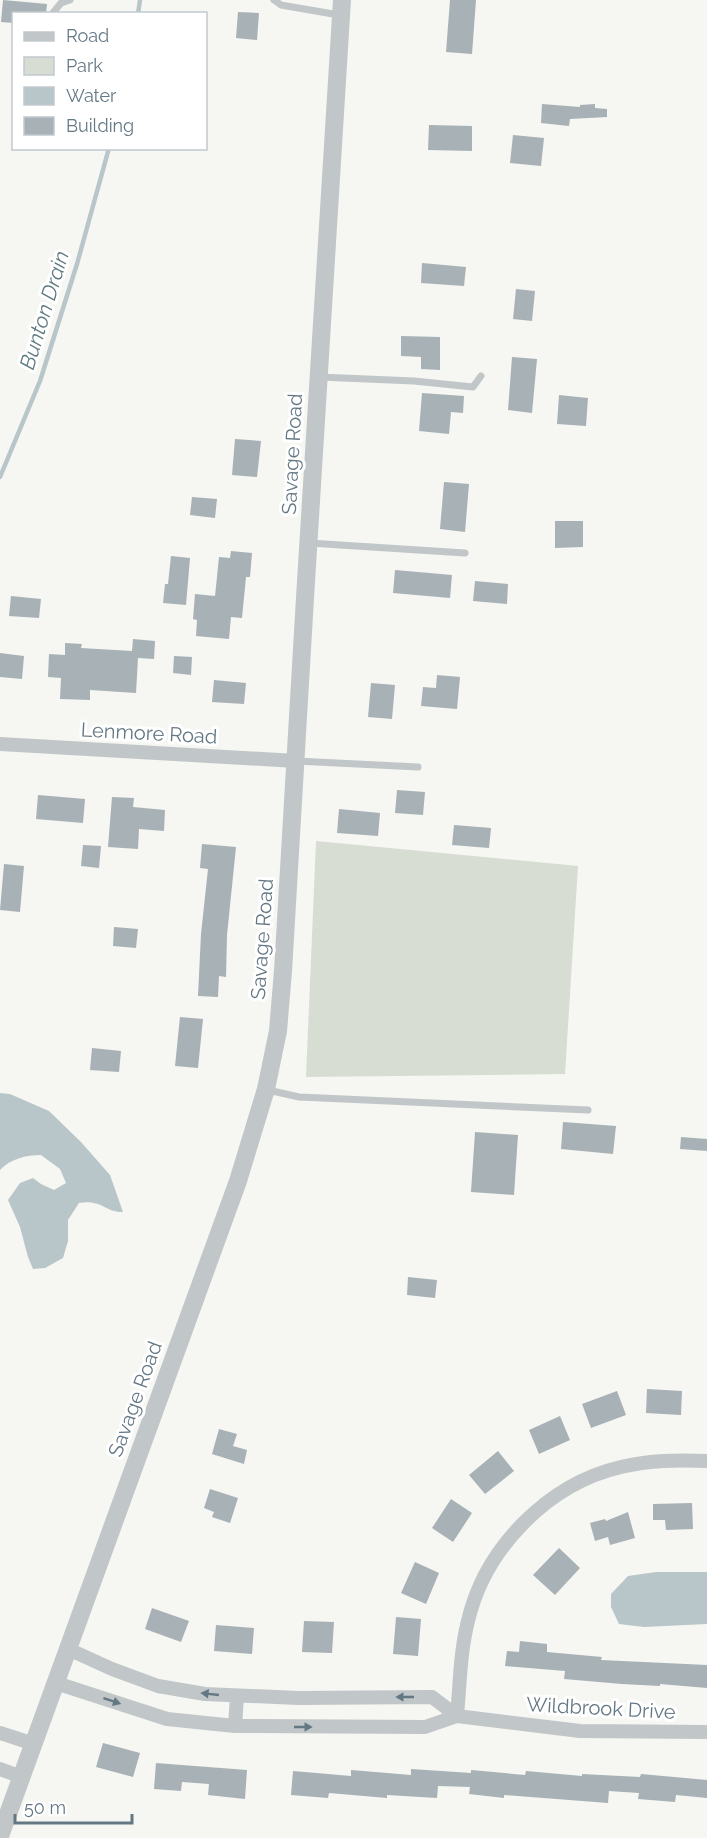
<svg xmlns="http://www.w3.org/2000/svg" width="707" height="1838" font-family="Raleway,sans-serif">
	<rect width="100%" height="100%" fill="#f6f6f2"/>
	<path fill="#d7ddd3" d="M316,841L578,866L565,1074L306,1077Z"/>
	<path fill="#b9c6c9" d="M0,1093L10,1094L49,1111L81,1142L110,1175L123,1212C106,1213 102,1199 79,1203L68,1220V1241L63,1258L45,1268L33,1269L28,1257L20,1227L8,1200L20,1183L33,1178L41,1184L54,1190L66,1183L60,1169L41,1155C26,1155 10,1159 0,1170Z
		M656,1572H707V1624L644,1627L619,1624L611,1607V1594L628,1576Z"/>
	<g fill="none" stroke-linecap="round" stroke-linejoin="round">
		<path stroke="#b9c6c9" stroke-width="4.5" d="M138,14L140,0
			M0,477L40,381L77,264L109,148"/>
	</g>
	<path fill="#a8b1b6" d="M3,0L47,4L46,14H14V23L1,22Z
		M450,0H476L472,54L446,52Z
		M238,12L259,13L257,40L236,38Z
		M542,104L580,107V105L595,104V108L607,109V117L570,119L569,126L541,123Z
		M429,125L472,126V151L428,150Z
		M513,135L544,138L541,166L510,163Z
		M422,263L466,267L464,286L421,283Z
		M516,289L535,291L532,321L513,319Z
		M401,336L440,337V370L421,369V357L401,356Z
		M512,357L537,359L532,413L508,410Z
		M422,393L464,396L463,413L451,412L449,434L419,431Z
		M559,395L588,398L586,426L557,424Z
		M235,439L261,441L257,477L232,475Z
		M444,482L469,484L465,532L440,529Z
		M192,497L217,499L215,518L190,515Z
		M555,521H583V547L555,548Z
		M231,551L252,553L250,577H246L242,618L231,617L229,639L196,636L197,620L193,619L195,594L215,596L219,557L230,558Z
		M171,556L190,558L186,605L163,603L165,584H168Z
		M395,570L452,575L450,598L393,593Z
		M475,581L508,584L507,604L473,601Z
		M11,596L41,599L39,618L9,616Z
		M133,639L155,641L154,659L138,658L136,693L90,690V700L60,699L61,678L48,677L49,654L65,655V643L82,644L81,648L132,651Z
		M0,653L24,656L22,679L0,677Z
		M174,656L192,657L191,675L173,673Z
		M437,675L460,677L457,709L421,706L423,687L436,688Z
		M214,680L246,683L244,704L212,702Z
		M371,683L395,685L392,719L368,717Z
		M397,790L425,792L423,815L395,813Z
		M38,795L85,799L83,823L36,819Z
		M112,797L134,798L133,807L165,810L164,831L139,829L138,849L108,847Z
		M339,809L380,813L378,836L337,833Z
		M454,825L491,828L489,848L452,845Z
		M202,844L236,847L227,935L226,977L219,976L218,997L198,996L201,934L208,869L200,868Z
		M83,845L101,846L99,868L81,866Z
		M4,864L24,866L20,912L0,910Z
		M114,927L138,929L136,948L113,946Z
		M180,1017L203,1019L198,1068L175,1066Z
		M92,1048L121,1051L119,1072L90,1070Z
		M563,1122L616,1126L613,1154L561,1149Z
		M475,1132L518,1135L514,1195L471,1192Z
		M681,1137L707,1139V1151L680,1149Z
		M408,1277L437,1280L435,1298L407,1295Z
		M647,1389L682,1391L681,1415L646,1413Z
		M617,1391L626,1415L591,1428L582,1404Z
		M560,1416L570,1440L539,1454L529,1430Z
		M219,1429L237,1434L233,1446L247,1450L244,1464L212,1454Z
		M498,1451L514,1471L485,1494L469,1475Z
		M210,1489L238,1498L230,1523L212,1517L214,1512L204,1508Z
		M451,1499L472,1513L453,1542L432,1528Z
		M692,1503L693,1529L666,1530L665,1520H653V1504Z
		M628,1512L635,1538L610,1545L608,1537L595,1541L590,1523L605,1519L606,1521Z
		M559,1548L580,1568L555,1595L533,1575Z
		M415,1562L439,1573L426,1604L401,1593Z
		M152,1608L189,1621L181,1642L145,1629Z
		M396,1617L421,1619L418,1656L393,1654Z
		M304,1621L334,1622L332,1653L302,1652Z
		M216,1625L254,1628L252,1654L214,1651Z
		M520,1641L547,1644V1652L602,1657L601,1660L707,1665V1688L660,1684V1686L622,1684L564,1679L565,1671L505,1666L507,1651L519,1652Z
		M103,1743L140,1753L133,1777L96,1767Z
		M156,1763L247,1770L245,1799L208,1795L209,1784L182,1782L181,1791L154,1789Z
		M411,1769L471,1773V1770L525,1775L526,1771L582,1776V1774L640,1777L641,1774L707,1780V1798L676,1795L675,1802L638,1799L639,1793L609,1791L608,1803L504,1795V1798L469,1794L470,1787L438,1786L437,1798L387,1795V1798L329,1793L328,1798L291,1795L293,1771L351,1776V1770L411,1775Z"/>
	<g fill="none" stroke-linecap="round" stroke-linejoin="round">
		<path stroke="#c1c6c8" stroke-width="7" d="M274,0L281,5L339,15
			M52,14L61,3L70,0
			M319,377L414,381L473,387L481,376
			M309,543L465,553
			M296,761L418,767
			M268,1090L299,1097L588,1110"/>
		<path stroke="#c1c6c8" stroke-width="14" d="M0,744L296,761
			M68,1649L112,1669L158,1686L205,1694L298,1698L432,1697L457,1716
			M56,1683L167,1719L235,1726L425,1727L457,1716L580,1731L707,1732
			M457,1716C460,1684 460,1652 468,1621C485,1548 548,1484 621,1467C650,1460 678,1460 707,1461
			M235,1726L237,1696
			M0,1733L34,1744
			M0,1769L22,1777"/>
		<path stroke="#c1c6c8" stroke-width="18" d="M0,1836L238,1181L266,1089L278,1031L283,971L305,598L342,0"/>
	</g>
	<defs><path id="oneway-solid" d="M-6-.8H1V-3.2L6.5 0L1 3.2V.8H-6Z" transform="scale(1.5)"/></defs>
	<g fill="#647884">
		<use href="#oneway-solid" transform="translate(210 1694) rotate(-174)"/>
		<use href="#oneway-solid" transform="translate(405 1697) rotate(180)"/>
		<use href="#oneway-solid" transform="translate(112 1701) rotate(18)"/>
		<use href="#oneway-solid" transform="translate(303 1727)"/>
	</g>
	<g text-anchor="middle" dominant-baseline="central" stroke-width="6" stroke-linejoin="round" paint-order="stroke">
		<g font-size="20" fill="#647884" stroke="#fff">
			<text transform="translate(292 454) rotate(-87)">Savage Road</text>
			<text transform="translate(149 733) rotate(3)">Lenmore Road</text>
			<text transform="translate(262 939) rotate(-86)">Savage Road</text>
			<text transform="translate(135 1399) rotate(-70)">Savage Road</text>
			<text transform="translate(601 1708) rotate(3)">Wildbrook Drive</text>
		</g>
		<g font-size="21" font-style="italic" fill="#5f7a81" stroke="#fff">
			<text transform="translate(44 310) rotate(-73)">Bunton Drain</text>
		</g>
	</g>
	<rect x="12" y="12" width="195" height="138" fill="#ffffff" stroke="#c1c9ce" stroke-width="1.5"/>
	<rect x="24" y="32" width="30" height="9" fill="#c1c6c8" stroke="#c1c9ce" stroke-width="1.5"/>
	<text x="66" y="42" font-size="18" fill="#647884">Road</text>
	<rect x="24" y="57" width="30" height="18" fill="#d7ddd3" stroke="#c1c9ce" stroke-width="1.5"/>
	<text x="66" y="72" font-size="18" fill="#647884">Park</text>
	<rect x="24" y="87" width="30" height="18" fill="#b9c6c9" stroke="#c1c9ce" stroke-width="1.5"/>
	<text x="66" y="102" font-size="18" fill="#647884">Water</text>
	<rect x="24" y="117" width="30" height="18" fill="#a8b1b6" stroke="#c1c9ce" stroke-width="1.5"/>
	<text x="66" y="132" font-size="18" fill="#647884">Building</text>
	<path d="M15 1814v9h117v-9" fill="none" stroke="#647884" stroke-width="3"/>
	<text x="24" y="1814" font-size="18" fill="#647884" stroke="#ffffff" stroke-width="4.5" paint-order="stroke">50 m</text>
</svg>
